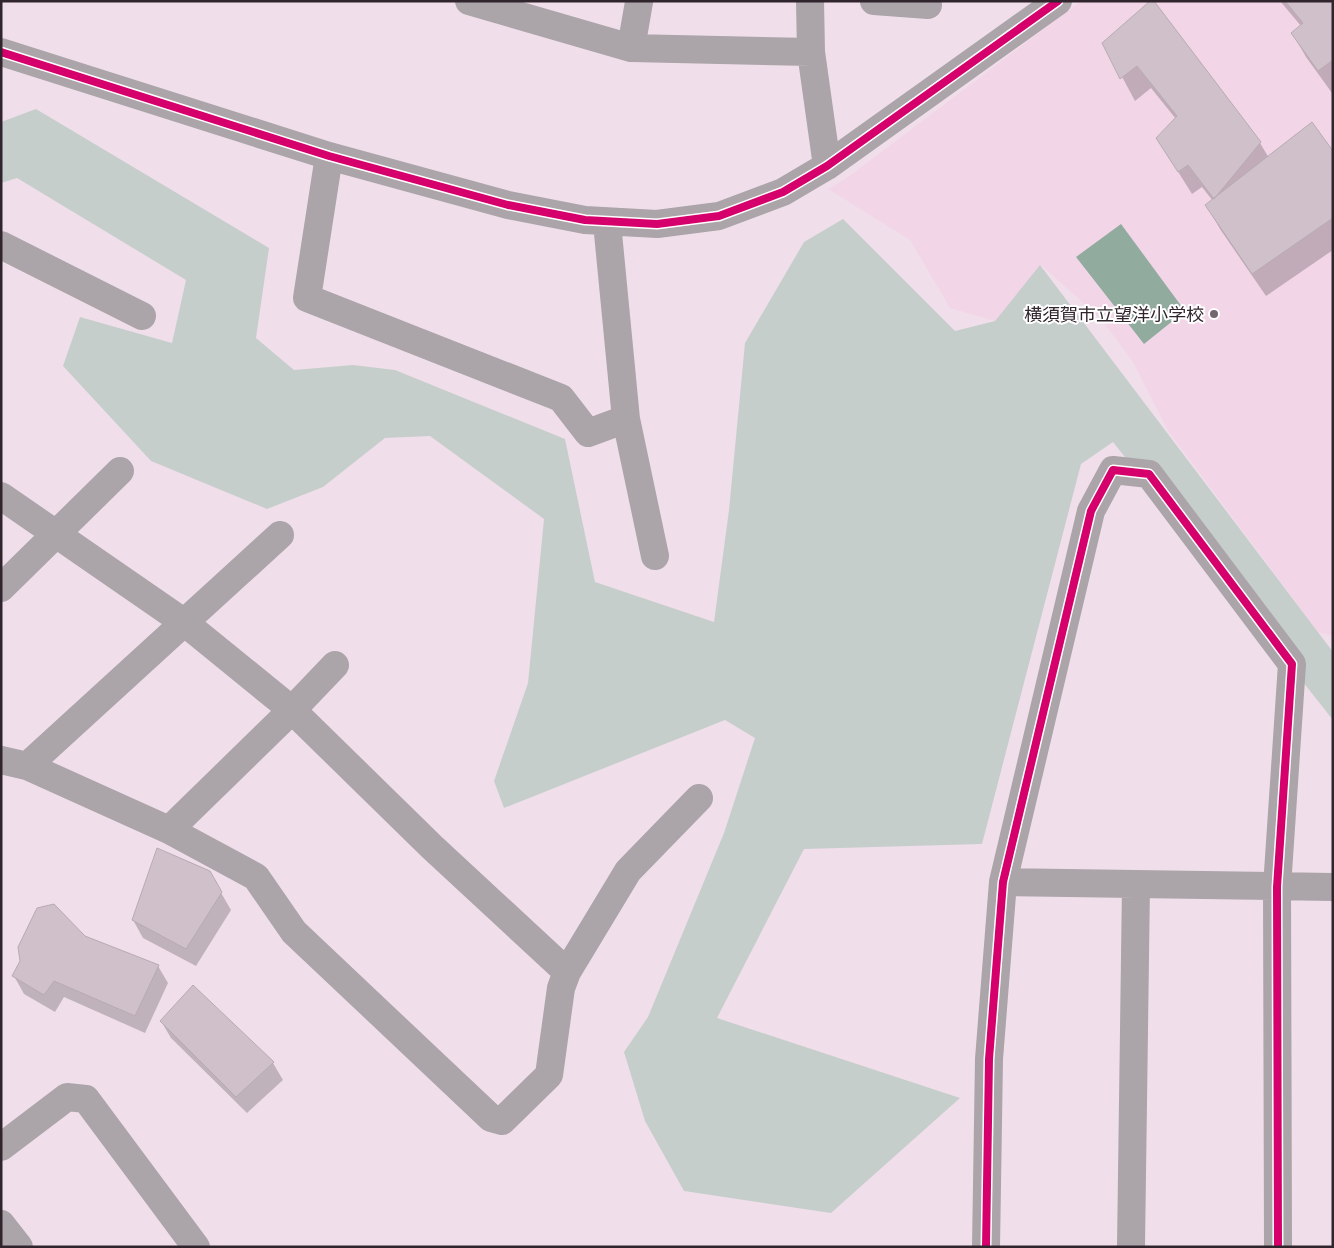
<svg xmlns="http://www.w3.org/2000/svg" width="1334" height="1248" font-family="Quicksand,'Noto Sans JP',sans-serif">
	<rect width="100%" height="100%" fill="#f0dfea"/>
	<path fill="#f2d6e7" d="M1081,1H1333V636L1318,632L1168,431L1133,362L1102,320L1041,265L995,321L950,308L910,240L828,189L848,177Z"/>
	<path fill="#c6cecb" d="M36,109L269,248L256,338L294,370L353,365L395,370L565,439L595,582L714,622L729,510L745,343L804,242L843,219L955,331L995,321L1040,265L1333,652V720L1113,442L1081,464L982,844L804,849L717,1018L960,1098L831,1213L684,1191L645,1121L624,1052L648,1017L724,833L755,738L725,720L504,808L494,781L528,683L544,519L430,436L385,438L323,487L267,509L151,461L63,366L80,317L172,343L186,280L17,178L1,183V122Z"/>
	<path fill="#91ab9f" d="M1121,224L1185,311L1144,344L1076,257Z"/>
	<path fill="#0003" d="M1280,1H1333L1332,93L1306,57L1293,34L1301,26Z
		M1104,43L1260,143L1269,158L1333,153V250L1266,296L1220,229L1207,206L1213,201L1202,187L1192,194L1157,138L1176,119L1151,88L1135,101Z
		M209,872L231,910L196,966L143,938L133,920Z
		M84,937L158,966L168,983L145,1033L64,997L55,1012L24,994L14,976Z
		M161,1021L273,1063L283,1080L247,1113L171,1038Z"/>
	<path fill="#cfc0ca" stroke="#b7abb3" d="M1150,1H1154L1261,142L1214,199L1188,165L1178,172L1156,138L1177,116L1137,66L1120,79L1102,43Z
		M1285,1H1333V60L1318,71L1291,33L1303,23Z
		M1312,122L1333,151V218L1252,274L1205,205Z
		M157,848L210,871L222,892L186,949L132,920Z
		M54,904L85,936L159,965L135,1016L54,981L44,995L12,976L20,961L18,947L37,908Z
		M193,985L274,1062L236,1097L160,1021Z"/>
	<g fill="none" stroke-linecap="round" stroke-linejoin="round">
		<path stroke="#aba4a9" stroke-width="28" d="M469,1L631,48L811,52
			M810,1L811,52L827,166
			M874,1L928,5
			M631,48L639,2
			M1,52L329,156L508,205L585,220L657,224L719,216L783,192L827,166L1058,1
			M329,156L307,298L561,398L588,433L626,419
			M607,223L626,419L655,556
			M1,245L142,316
			M1,496L185,623L292,710L432,847L567,972
			M1,588L120,471
			M1,760L27,766L169,830L256,877L294,932L491,1118L502,1121L549,1075L561,988L567,972L628,871L699,798
			M27,766L280,535
			M169,830L292,710L335,665
			M1003,882L1333,887
			M1,1147L67,1097L86,1099L196,1247
			M1,1224L19,1247
			M986,1247L989,1059L1003,882L1091,511L1113,470L1149,474L1292,664L1277,887L1278,1247
			M1131,1247L1136,885"/>
		<g stroke="#fff" stroke-width="11">
			<path id="cycleway" d="M1,52L329,156L508,205L585,220L657,224L719,216L783,192L827,166L1058,1
				M986,1247L989,1059L1003,882L1091,511L1113,470L1149,474L1292,664L1277,887L1278,1247"/>
		</g>
		<use href="#cycleway" stroke="#d6006c" stroke-width="8"/>
	</g>
	<circle fill="#73666e" stroke="#fff" stroke-width="2" cx="1214" cy="314" r="5"/>
	<g text-anchor="middle" dominant-baseline="central" stroke-width="4" stroke-linejoin="round" paint-order="stroke">
		<g font-size="18" fill="#30252c" stroke="#fff" text-anchor="end">
			<text x="1204" y="314">横須賀市立望洋小学校</text>
		</g>
	</g>
	<rect width="1334" height="1248" fill="none" stroke="#30252c" stroke-width="5"/>
</svg>
